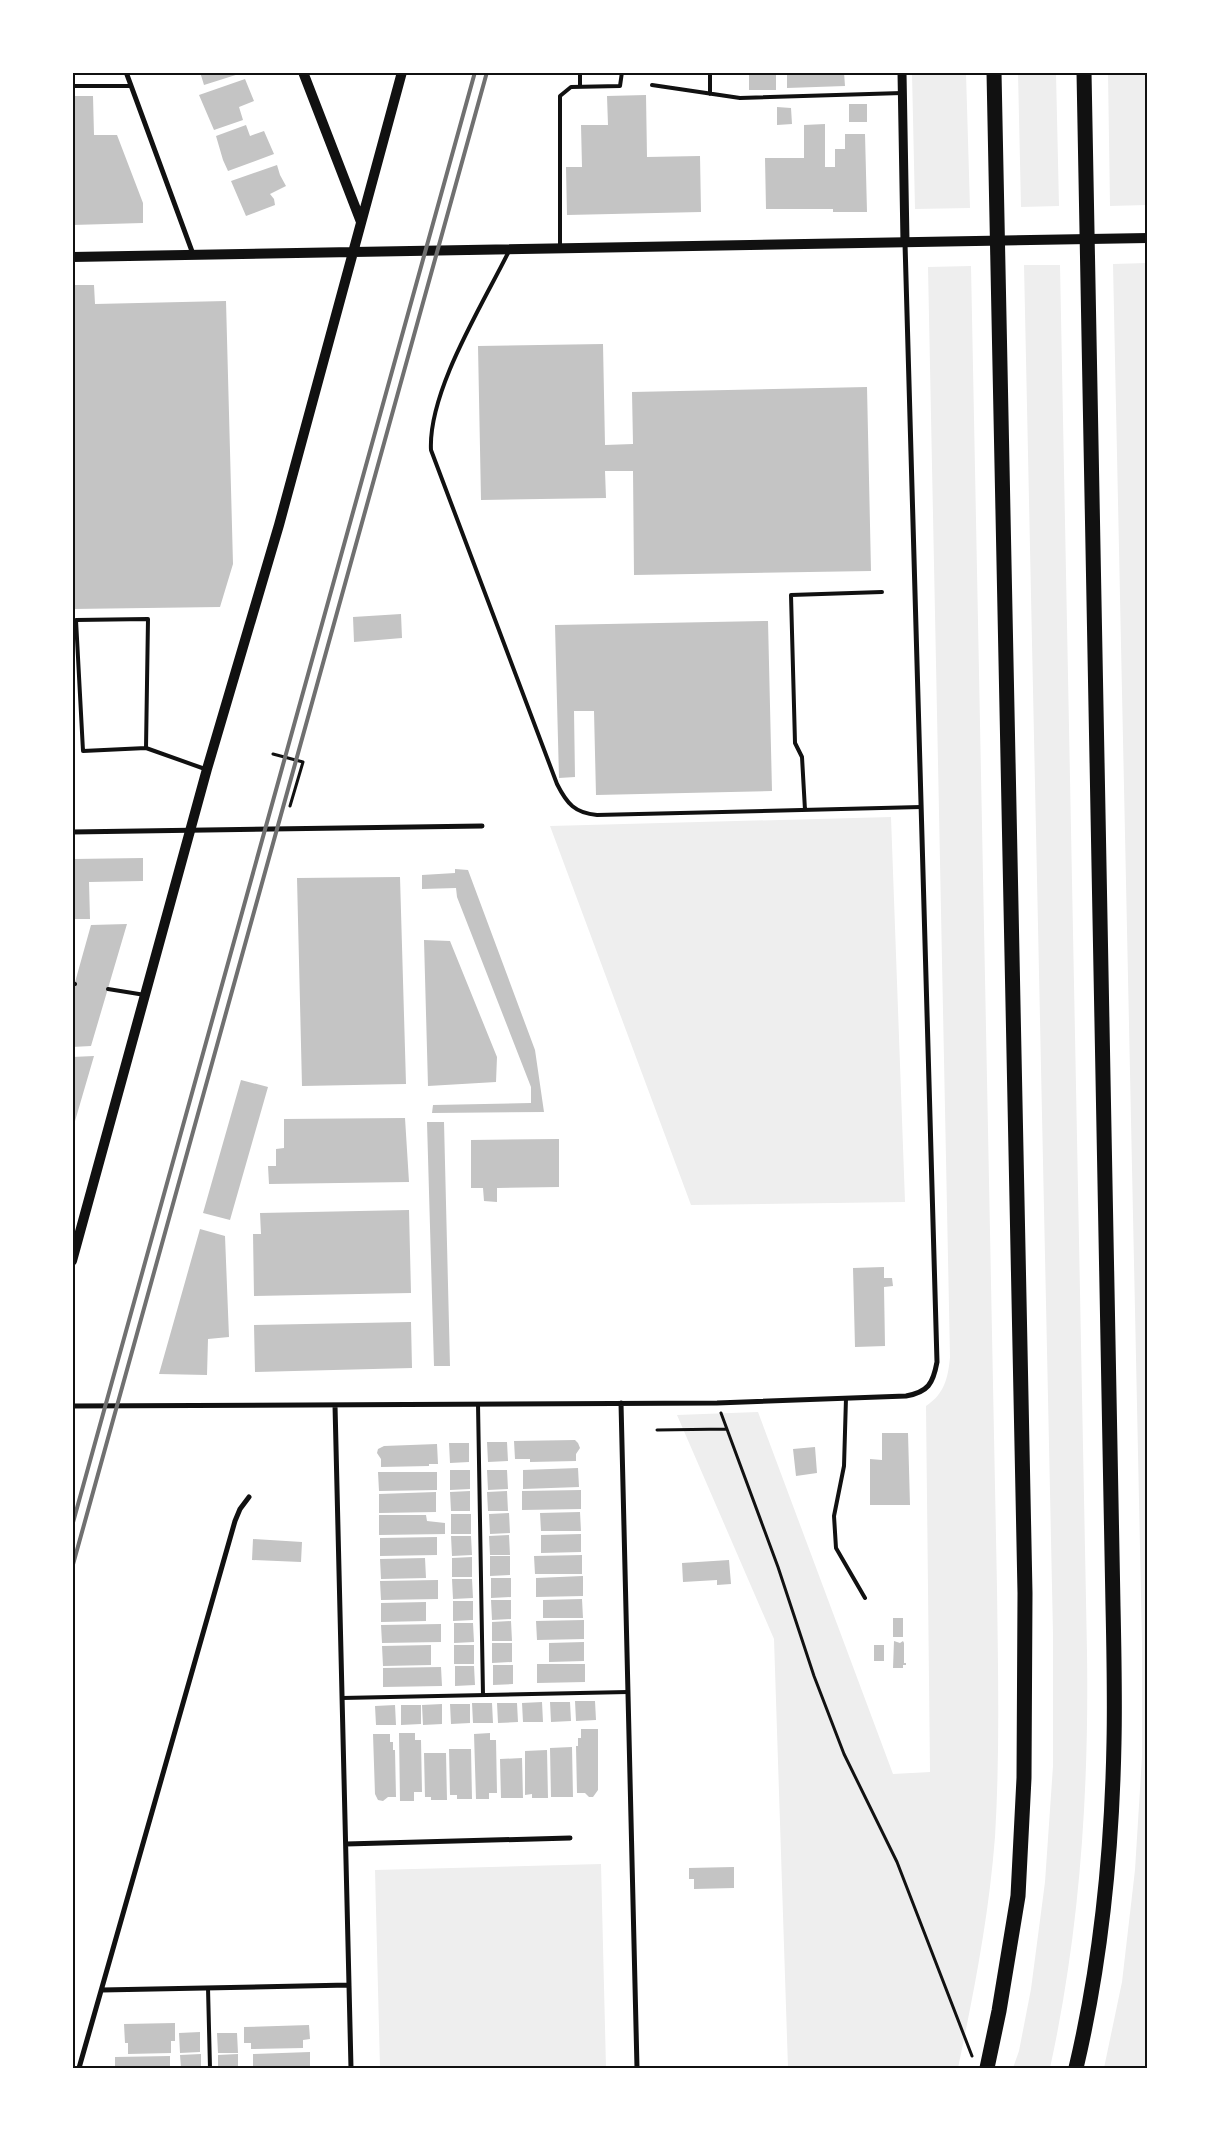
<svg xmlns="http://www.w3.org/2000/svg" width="1220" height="2141" font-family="Overpass,sans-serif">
	<rect width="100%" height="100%" fill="#fff"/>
	<path fill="#eee" d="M912,73H966L970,208L915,209Z
		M1018,73H1056L1059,206L1021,207Z
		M1108,73H1147V205L1110,206Z
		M1147,263L1148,2068H1104L1122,1982L1135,1870L1142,1757V1643L1113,264Z
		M1024,265H1060L1087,1652C1089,1792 1080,1931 1050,2068H1013L1019,2051L1031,1989L1045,1882L1053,1766V1634Z
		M971,266L997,1588C998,1671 1000,1754 995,1837C989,1915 974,1992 958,2068H788L774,1639L677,1415L758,1412L893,1774L930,1772L926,1406C944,1394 948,1379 950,1357L928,267Z
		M891,817L905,1202L691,1205L550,826Z
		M601,1864L606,2068H380L375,1870Z"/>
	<path fill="#c4c4c4" d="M200,72H242V73L204,85Z
		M749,72H776V90H749Z
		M787,72H844L845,86L787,88Z
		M245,79L254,101L239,107L243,120L214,130L199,95Z
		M646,95L647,157L700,156L701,212L567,215L566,167H582L581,125H608L607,96Z
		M72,96H93L94,135H117L143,203V223L72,225Z
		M849,104H867V122H849Z
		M777,107L791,108L792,124L777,125Z
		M825,124V167H835V149H845V134H865L867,212H833V209H766L765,158H804V125Z
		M246,125L250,136L264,131L274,154L228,171L223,160L216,136Z
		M277,165L280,175L286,186L270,194L274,199L275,205L246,216L231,181Z
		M72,285H94L95,304L226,301L233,564L220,607L72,609Z
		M603,344L605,445L633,444L632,392L867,387L871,571L634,575L633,471H605L606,498L481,500L478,346Z
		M401,614L402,638L354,642L353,617Z
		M768,621L772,791L596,795L594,711H574L575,777L559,778L555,625Z
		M143,858V881L89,882L90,919H75L74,859Z
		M455,869L468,870L535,1050L544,1112L432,1113L433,1105L531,1103V1087L457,897L456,888L422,889V875L455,873Z
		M400,877L406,1084L302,1086L297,878Z
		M127,924L91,1046L72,1047V993L91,925Z
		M424,940L450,941L497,1057L496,1082L428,1086Z
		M94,1056L73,1128H72V1057Z
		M241,1080L268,1087L230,1220L203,1213Z
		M405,1118L409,1182L269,1184L268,1166H276V1149L284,1148V1119Z
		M427,1122H444L450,1366H434Z
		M559,1139V1187L497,1188V1202L484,1201L483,1188H471V1140Z
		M409,1210L411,1293L254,1296L253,1234H261L260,1213Z
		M200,1229L225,1236L229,1337L208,1339L207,1375L159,1374Z
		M884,1267V1278H892L893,1286L884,1287L885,1346L855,1347L853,1268Z
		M411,1322L412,1368L255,1372L254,1325Z
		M882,1433H908L910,1505H870V1459L882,1460Z
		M575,1440L578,1443L580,1448L576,1454V1461L530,1462V1459H515L514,1441Z
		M487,1442H507L508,1461L488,1462Z
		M449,1443H469V1462L450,1463Z
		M437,1444L438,1464H429V1466L381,1467V1459L377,1453L378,1449L384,1446Z
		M815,1447L817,1473L796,1476L793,1449Z
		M578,1468L579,1487L523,1489V1470Z
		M450,1470H470V1489L450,1490Z
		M487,1470H507L508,1489L488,1490Z
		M378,1472H437V1490L379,1491Z
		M581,1490V1509L522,1510V1491Z
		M470,1491V1511H451L450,1492Z
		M507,1491L508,1511H488L487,1492Z
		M436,1492V1512L379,1513V1494Z
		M580,1512L581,1531H541L540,1513Z
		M509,1513L510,1533L490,1534L489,1514Z
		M451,1514H471V1534H451Z
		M379,1515H426L427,1521L445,1523V1534L379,1535Z
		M581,1534V1552L541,1553V1535Z
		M509,1535L510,1555H490L489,1536Z
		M451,1536H471L472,1555L452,1556Z
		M437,1537V1555L380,1556V1538Z
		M253,1539L302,1542L301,1562L252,1560Z
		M582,1555V1574H535L534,1556Z
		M490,1556H510V1575L490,1576Z
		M472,1557V1577H452V1558Z
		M425,1558L426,1578L381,1579L380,1559Z
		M729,1560L731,1584L717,1585V1580L683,1582L682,1563Z
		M583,1576V1596L536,1597V1578Z
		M491,1578H511V1597L491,1598Z
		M452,1579H472L473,1598L453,1599Z
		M438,1580V1599L381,1600L380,1581Z
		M582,1599L583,1618H543V1600Z
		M491,1600H511V1619L492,1620Z
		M453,1601H473V1620L453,1621Z
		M426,1602V1621L381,1622V1603Z
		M893,1618H903V1637H893Z
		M584,1620V1639L537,1640L536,1621Z
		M511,1621L512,1641H492V1622Z
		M454,1623H473L474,1642L454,1643Z
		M441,1624V1642L382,1643L381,1625Z
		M894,1641L900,1643L903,1641L904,1643V1663H906V1665H903V1668H893Z
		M584,1642V1661L549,1662V1643Z
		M492,1643H512V1662L492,1663Z
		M431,1645V1665L383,1666L382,1646Z
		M454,1645H474V1664H454Z
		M874,1645H884V1661H874Z
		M537,1664H585V1682L537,1683Z
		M493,1665H513V1684L493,1685Z
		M455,1666H474L475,1685L455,1686Z
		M441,1667L442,1686L383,1687V1668Z
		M575,1701H595L596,1720L576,1721Z
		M542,1702L543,1722H523L522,1703Z
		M550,1702H570L571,1721L551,1722Z
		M472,1703H492L493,1723H473Z
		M497,1703H517L518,1722L498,1723Z
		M442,1704V1724L423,1725L422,1705Z
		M450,1704H470V1723L451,1724Z
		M395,1705L396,1725H376L375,1706Z
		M401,1705H421V1724L401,1725Z
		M581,1729H598V1790L593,1797H589L585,1793H577L576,1746H578V1738H581Z
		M399,1733H415V1740H421L422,1792H414V1801H400Z
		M490,1733V1740H496L497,1793H489V1799H476L474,1734Z
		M373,1734H390V1742H393V1750H395L396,1797H388L383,1801L378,1800L375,1794Z
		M572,1747L573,1797H551L550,1748Z
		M449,1749H471L472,1799H457V1795H450Z
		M547,1750L548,1798H532V1794L525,1795V1751Z
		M424,1753H446L447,1800H431V1797H425Z
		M522,1758L523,1798H501L500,1759Z
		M734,1867V1888L694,1889V1879H689V1868Z
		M175,2023V2041H171V2053L128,2054V2043H125L124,2024Z
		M309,2025L310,2039L303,2040V2048L251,2049V2043H244V2027Z
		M200,2032V2052L180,2053L179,2033Z
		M217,2033H237L238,2053H218Z
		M310,2052V2068H253V2054Z
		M201,2054V2068H181L180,2055Z
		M238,2054V2068H218V2055Z
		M170,2056V2068H115V2057Z"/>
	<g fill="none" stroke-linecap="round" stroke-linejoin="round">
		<path stroke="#111" stroke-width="3" d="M273,754L303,762L290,806
			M721,1413L778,1567L814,1676L844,1754L897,1862L972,2056
			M657,1430L727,1429"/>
		<path stroke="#111" stroke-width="4" d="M580,72V86
			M652,85L740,98L902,93
			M72,86H131
			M710,94V72
			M560,248V96L571,87L620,86L622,72
			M509,251C483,304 428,391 431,450L557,784C567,804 575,813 597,815L921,807
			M146,748L148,619L76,620L83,751L146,748L205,769
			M805,810L802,757L795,743L791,595L882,592
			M72,983L75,984
			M108,989L145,995
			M846,1398L844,1466L834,1516L836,1548L865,1598
			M478,1404L483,1695
			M342,1698L628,1692
			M208,1988L210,2068"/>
		<path stroke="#111" stroke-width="5" d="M126,72L193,254
			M72,832L482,826
			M621,1403L637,2068
			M335,1405L351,2068
			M72,1406L717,1403L906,1396C928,1392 933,1384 937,1362L905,243
			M346,1844L570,1838
			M102,1990L349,1985
			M79,2068L235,1521L240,1509L249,1497"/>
		<path stroke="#111" stroke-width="9" d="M902,72L905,242"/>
		<path stroke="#111" stroke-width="10" d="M303,72L361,222
			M72,257L1148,238
			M72,1261L207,769L279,525L402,72"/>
		<path stroke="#111" stroke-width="15" d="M987,2068L999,2011L1018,1896L1024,1778L1025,1593L994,72
			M1076,2068C1101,1962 1112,1851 1114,1742C1115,1697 1114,1651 1113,1606L1084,72"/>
		<path stroke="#707070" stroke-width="4" d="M72,1526L475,72
			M72,1568L487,72"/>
	</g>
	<rect width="1220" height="2141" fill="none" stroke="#ffffff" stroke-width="148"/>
	<rect x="74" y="74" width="1072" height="1993" fill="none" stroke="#111" stroke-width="2"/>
</svg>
